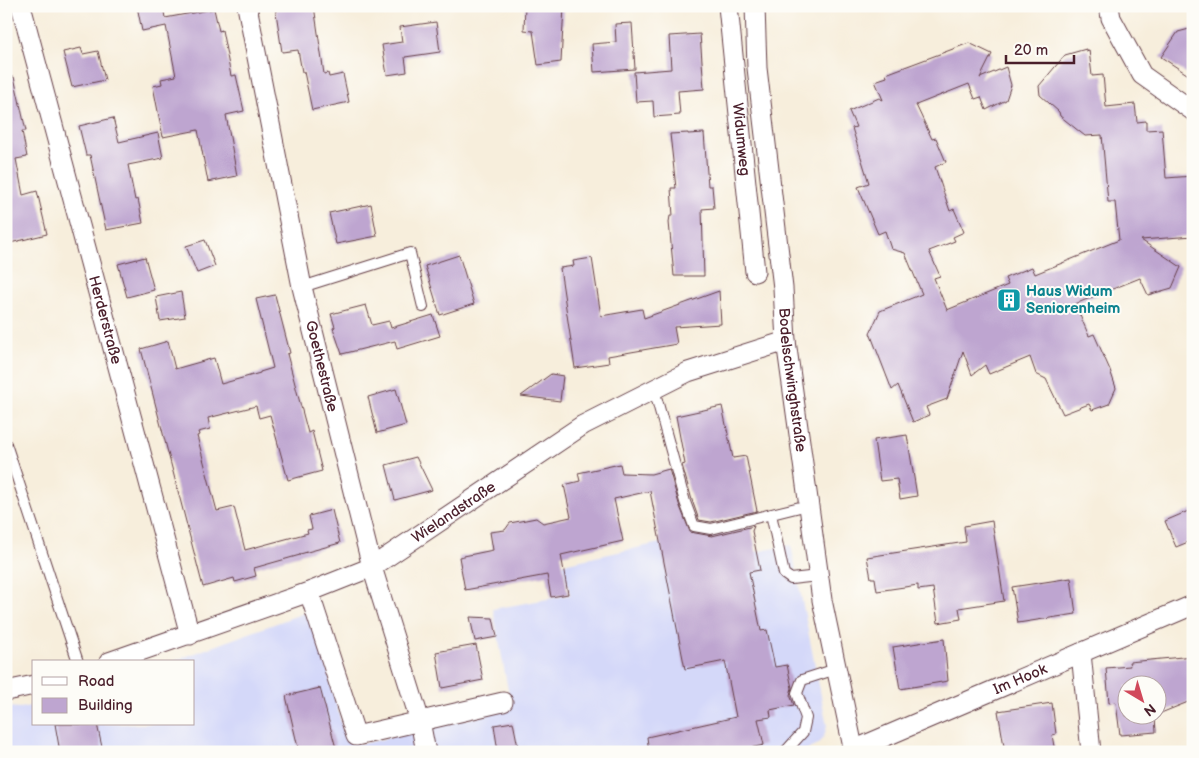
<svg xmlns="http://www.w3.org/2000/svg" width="1199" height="758" font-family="'Balsamiq Sans',sans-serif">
	<rect width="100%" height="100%" fill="#fdfcf7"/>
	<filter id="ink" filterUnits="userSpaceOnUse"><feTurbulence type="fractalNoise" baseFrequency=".02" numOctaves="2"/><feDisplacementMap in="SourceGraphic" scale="10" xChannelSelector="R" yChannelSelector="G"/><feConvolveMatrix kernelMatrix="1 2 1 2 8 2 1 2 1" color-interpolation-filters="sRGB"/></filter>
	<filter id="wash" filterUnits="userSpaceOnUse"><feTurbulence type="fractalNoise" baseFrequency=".0096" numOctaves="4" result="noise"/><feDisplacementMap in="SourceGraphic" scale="20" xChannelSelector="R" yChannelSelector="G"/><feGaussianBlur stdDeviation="1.12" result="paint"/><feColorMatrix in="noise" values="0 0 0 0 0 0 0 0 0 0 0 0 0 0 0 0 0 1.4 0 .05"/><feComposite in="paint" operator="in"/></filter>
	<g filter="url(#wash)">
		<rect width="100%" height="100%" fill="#f7eedc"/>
		<path fill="#d4d8f9" d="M660,543L666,570L791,545L827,726L824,736L818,744L802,752H6V707L21,708L34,705V724H194V662H171L304,613L309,615L317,628L344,734L351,743L362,744L480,716L511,706L493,609L570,595L563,564Z"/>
		<g id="blocks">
			<path fill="#bea5d0" d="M137,6H163L165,18L214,9L219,31L222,30L231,76L236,75L244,111L226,115L237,176L208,182L198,130L163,137L153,86L162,84L161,79L176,76L166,26L142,31Z
				M275,6H314L324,74L328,73L329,77L343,74L349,102L312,110L304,72H302L298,50L282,52Z
				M525,6H564L561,62L538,65L533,31L524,30Z
				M436,22L440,52L405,57L407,72L387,75L382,45L402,42L400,27Z
				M632,23L635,69L594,72L592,44L616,42L615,24Z
				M1193,28V78L1161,57L1178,32Z
				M700,34L704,89L678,91L680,115L654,117L653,101L636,102L634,72L671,69L669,36Z
				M969,43L992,54L980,78L1006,67L1011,85L1006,100L986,110L981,97L975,99L969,84L916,105L932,139L936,138L946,162L935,167L950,211L954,209L964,232L953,237L955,241L929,251L940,276L934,278L947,310L1008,285L1005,278L1032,267L1035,274L1119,240L1115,202H1108L1102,135L1085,136L1060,116L1059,112L1040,95L1039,86L1065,55L1086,49V51L1089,50L1092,76L1103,75L1106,107L1135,104L1137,122L1146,121V130L1162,129L1166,178L1193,176V236L1141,240L1181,267L1172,288L1148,295L1140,278L1075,304L1089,336L1094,334L1110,370L1116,388L1109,404L1092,410L1089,404L1063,414L1046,379L1036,374L1030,357L989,374L985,365L972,375L963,351L947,399L926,407L929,415L913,422L898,385L892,390L870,333L880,311L922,294L905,253L891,249L885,231L878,234L858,187L869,183L852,128L856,127L849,111L879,98L883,100L875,81L887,77L886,74Z
				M81,48L83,54L98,51L105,80L72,87L63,52Z
				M14,77L26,131H22L27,157L16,159L23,195L37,191L47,234L6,244V78Z
				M113,118L119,142L158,133L163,158L128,165L135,200L138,199L143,223L106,230L90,155H86L79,126Z
				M688,133V134L704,133L708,186H712L714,208L702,209L704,276H674L669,222L670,216H673L671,188H676L670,134Z
				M371,204L377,236L336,244L329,213Z
				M205,240L215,266L197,273L186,246Z
				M459,255L474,304L440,315L425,266Z
				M145,257L154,290L127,297L118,264Z
				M592,258L601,316L642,309L644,318L719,291L721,324L674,327L677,344L608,356L609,363L575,368L560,268L574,266L573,261Z
				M181,292L185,317L160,321L156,297Z
				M275,295L290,353L287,354L308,433L312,431L322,471L288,480L270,415L259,418L256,406L208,418L210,429L198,432L199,435L197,436L217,511L234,507L245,550L308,533L307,530L312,529L309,516L332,510L340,543L300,554V555L254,568L256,576L235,582L234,578L203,587L141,349L168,341L175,369L214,358L221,384L260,373V372L273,368L256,299Z
				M366,305L372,325L389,321L391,328L433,315L440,336L397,349L395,341L342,354L333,328L335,327L331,314Z
				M551,374L563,376L560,401L521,396Z
				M396,389L406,425L377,433L368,397Z
				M722,406L733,458L746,456L757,511L711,522L699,520L692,500L682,465L685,464L676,416Z
				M907,435L917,496L900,499L897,479L880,481L874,440Z
				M416,457L432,490L395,500L386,465Z
				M620,464L622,473L651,474L669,469L679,504L690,532L712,536L754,526L752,531L760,570L749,572L761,631L767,630L775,667L787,665L792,688L790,695L794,705L770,710L771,717L758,719L764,745L730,752H649L647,737L736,717L725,661L685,669L650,491L614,499L623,541L561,555L568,594L551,597L547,575L465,590L459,557L493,550L490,532L505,530L510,523L536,518L543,523L571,517L564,485L580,481L578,473Z
				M1193,509V540L1176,547L1165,521Z
				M992,521L1004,601L959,608L961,619L938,623L933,588L918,590V585L877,591L875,578H871L867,557L966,542L964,526Z
				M1071,578L1076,614L1018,623L1012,587Z
				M470,617L493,618L497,637L475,641Z
				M944,639L948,681L900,689L893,647Z
				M476,645L483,680L442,688L436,652Z
				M1193,656V700L1156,715V686H1126V716H1155L1156,732L1120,735L1116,702L1109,703L1106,668L1130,666L1129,662Z
				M320,688L337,752H299L286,696Z
				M1052,703L1056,734L1052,735L1055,752H1005L998,711Z
				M513,722L519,752H498L494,725Z
				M55,724H97L103,752H60Z"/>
		</g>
	</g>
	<g filter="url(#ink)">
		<use href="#blocks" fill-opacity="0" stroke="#643e46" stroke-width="1"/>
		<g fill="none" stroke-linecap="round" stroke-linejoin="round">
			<g stroke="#643e46" stroke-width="12">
				<path id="lane" d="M302,287L410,253L423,307
					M654,389L685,502L694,526L711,529L808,505
					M6,444L78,662
					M771,514L784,574L791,579L818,576
					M785,752L803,732L806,718L797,693L802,680L836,669"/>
			</g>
			<g stroke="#643e46" stroke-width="21">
				<g id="street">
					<path id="s1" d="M21,6L190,635"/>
					<path id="s2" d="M247,6L302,287L372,567L420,721L426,752"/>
					<path id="s3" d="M728,6L755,272"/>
					<path id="s4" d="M755,6L757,68L783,288L786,341L822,600L854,752"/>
					<path d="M1109,6L1111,18L1142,75L1193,111"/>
					<path d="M309,592L356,736L503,702"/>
					<path d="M1081,653L1091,752"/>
					<path id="s5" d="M109,662L309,592L372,567L583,425L688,372L786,341"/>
					<path d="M6,691L34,685"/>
					<path id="s6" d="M849,752L1193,605"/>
				</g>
			</g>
			<use href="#lane" stroke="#fff" stroke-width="10"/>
			<use href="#street" stroke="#fff" stroke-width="19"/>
		</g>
	</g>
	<defs>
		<g id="building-square" transform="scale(1.25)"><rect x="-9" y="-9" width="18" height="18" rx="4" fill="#0f9aa8" stroke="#fdfcf7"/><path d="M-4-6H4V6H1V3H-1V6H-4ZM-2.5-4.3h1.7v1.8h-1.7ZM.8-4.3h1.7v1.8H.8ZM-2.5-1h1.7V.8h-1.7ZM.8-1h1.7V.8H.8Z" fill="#fff"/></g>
	</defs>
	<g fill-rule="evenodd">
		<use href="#building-square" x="1009" y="300"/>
	</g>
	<g text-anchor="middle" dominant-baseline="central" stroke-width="4" stroke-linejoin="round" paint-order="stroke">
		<g font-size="15" fill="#4a1f2b" stroke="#fdfcf7">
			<text stroke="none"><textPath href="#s3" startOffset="134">Widumweg</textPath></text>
			<text stroke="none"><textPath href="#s1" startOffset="325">Herderstraße</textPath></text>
			<text stroke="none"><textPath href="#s2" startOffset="368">Goethestraße</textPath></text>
			<text stroke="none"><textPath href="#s4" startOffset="376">Bodelschwinghstraße</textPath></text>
			<text stroke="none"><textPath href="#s5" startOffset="378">Wielandstraße</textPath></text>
			<text stroke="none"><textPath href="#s6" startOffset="186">Im Hook</textPath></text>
		</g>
		<g font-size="15" font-weight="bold" fill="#0d838f" stroke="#fdfcf7" text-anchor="start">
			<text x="1026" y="291">Haus Widum<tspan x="1026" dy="17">Seniorenheim</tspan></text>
		</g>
	</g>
	<rect width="1199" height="758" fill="none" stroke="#fdfcf7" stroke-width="25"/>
	<rect x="32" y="660" width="162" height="65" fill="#fdfcf7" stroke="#b5a4a5"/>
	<rect x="42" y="677" width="25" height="8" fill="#ffffff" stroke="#b5a4a5"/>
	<text x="78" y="686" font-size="15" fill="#4a1f2b">Road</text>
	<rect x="42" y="698" width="25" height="15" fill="#bea5d0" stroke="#b5a4a5"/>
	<text x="78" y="710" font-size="15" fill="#4a1f2b">Building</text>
	<g transform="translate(1142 700) rotate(142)"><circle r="24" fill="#fdfcf7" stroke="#b5a4a5"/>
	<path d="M0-4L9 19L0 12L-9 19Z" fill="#d1495b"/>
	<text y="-8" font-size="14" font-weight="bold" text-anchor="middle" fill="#4a1f2b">N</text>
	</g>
	<path d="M1006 55v8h68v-8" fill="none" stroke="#4a1f2b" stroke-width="2.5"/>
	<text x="1014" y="55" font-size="15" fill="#4a1f2b" stroke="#fdfcf7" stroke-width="4" paint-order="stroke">20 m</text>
</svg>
